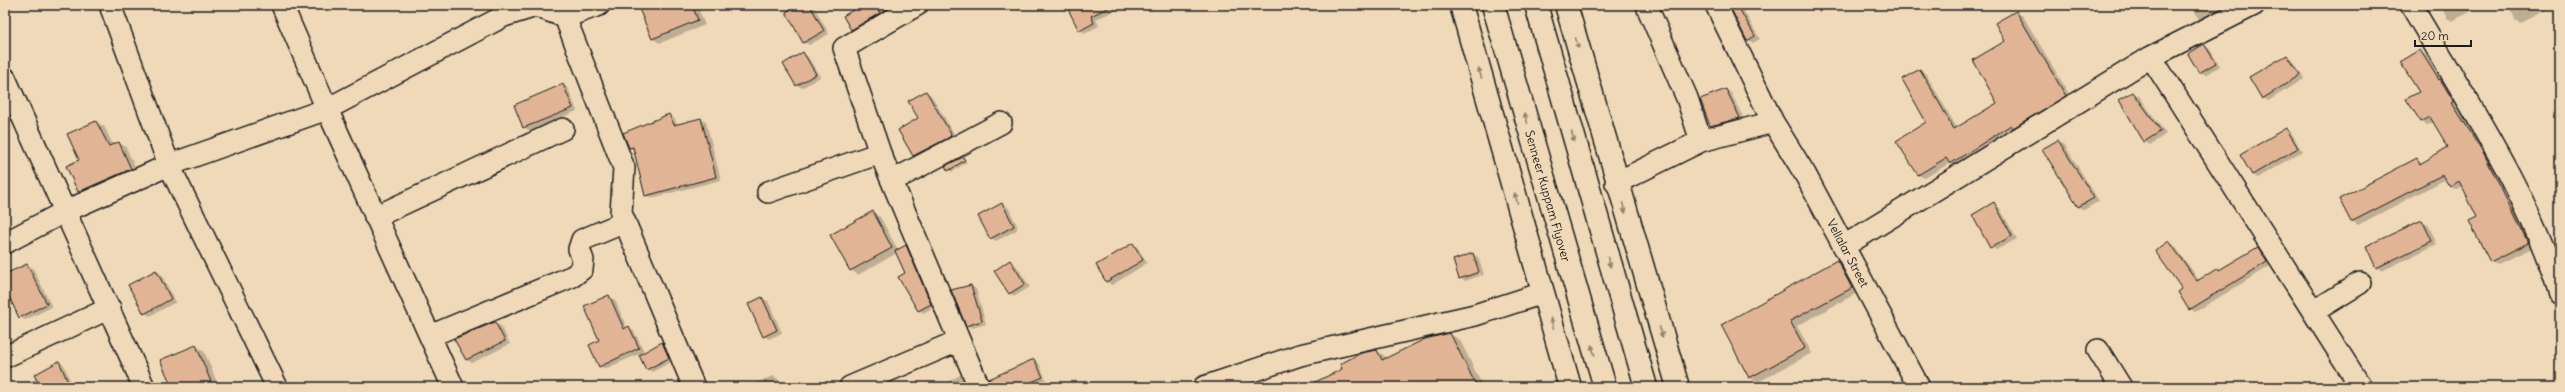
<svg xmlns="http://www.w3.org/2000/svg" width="2565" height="392" font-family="Delius,sans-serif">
	<rect width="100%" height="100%" fill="#efd9b8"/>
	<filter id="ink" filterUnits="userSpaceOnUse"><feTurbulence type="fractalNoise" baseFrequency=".025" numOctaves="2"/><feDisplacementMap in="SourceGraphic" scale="8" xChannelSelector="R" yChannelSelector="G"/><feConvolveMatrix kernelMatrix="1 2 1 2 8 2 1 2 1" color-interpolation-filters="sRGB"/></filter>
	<g filter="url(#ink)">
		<path fill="#0003" d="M651,5H697L705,25L660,43L653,39Z
			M799,5H813L829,34L809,45L804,42Z
			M864,5H878L884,16L857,32L852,29Z
			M1066,5H1129L1096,19L1099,26L1085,33L1080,30Z
			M1730,5H1740L1760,39L1753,43L1748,40Z
			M2189,5H2237L2204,22L2199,19Z
			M2440,5H2484L2452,21L2447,18Z
			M2508,5H2553L2554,6L2520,23L2515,20Z
			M2016,12L2023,16L2072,99L1957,167L1950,163L1925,178L1918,175L1928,123L1920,70L1926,74L1957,128L1999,104L2007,41Z
			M2204,45L2209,48L2220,66L2206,75L2200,72Z
			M2420,51L2426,55L2447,84L2460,106L2458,107L2490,156L2534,247L2497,265L2490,261L2478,217L2463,186L2457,190L2450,186L2446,179L2358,225L2352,221L2417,159L2423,163L2450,147L2434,122L2428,125L2421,122Z
			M803,53L808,57L820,77L802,88L797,85Z
			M2287,56L2292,59L2304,79L2268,101L2263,98Z
			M563,85L568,88L577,111L530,131L524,127Z
			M1726,90L1731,93L1745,121L1717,129L1711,125Z
			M926,92L931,95L956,137L919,158L914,155Z
			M2133,93L2139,96L2166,134L2150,145L2145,142Z
			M669,115L675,119L677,125L701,119L706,122L721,180L651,198L646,195L635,151L630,148Z
			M96,122L104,126L113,145L119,143L126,147L138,173L86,196L79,192L68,166L81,160Z
			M2286,129L2291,132L2302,151L2258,178L2253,175Z
			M2058,141L2064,144L2099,201L2084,210L2079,207L2044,150Z
			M963,158L967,162L952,172L949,170L947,167Z
			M1002,204L1008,207L1017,225V230L996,241L991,238Z
			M1994,204L1999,207L2017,239L1996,250L1991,247Z
			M873,213L880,217L898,250L906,246L910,249L935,307L923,313L919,310L907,273L897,253L858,275L851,270Z
			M2422,221L2428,224L2437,244L2382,271L2377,267Z
			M2169,242L2174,245L2199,280L2218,269L2221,271L2258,248L2263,251L2272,265L2195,312L2190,309Z
			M1133,245L1138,248L1147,263L1112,285L1107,282Z
			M1473,254L1478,257L1484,275L1481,276L1475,257H1473L1480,276L1465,281L1460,278Z
			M1010,262L1016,265L1030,287L1015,296L1009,293Z
			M1837,262L1845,266L1859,292L1797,326L1812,353L1758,382L1750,378L1722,326Z
			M27,265L33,268L52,307L25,320L20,317L5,286V276Z
			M156,271L161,274L176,302L150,316L145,313Z
			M971,286L976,289L986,324L972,328L967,325Z
			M609,296L615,300L627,328L634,331L645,353L662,343L667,346L673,361L652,372L647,369L639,354L605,369L600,366L601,340Z
			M762,298L768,301L782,333L769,339L764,336Z
			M495,323L501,326L510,344L472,363L467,360Z
			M1450,334L1460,340L1483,387H1307L1377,351L1388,358Z
			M196,346L204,351L219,387H173Z
			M1034,360L1039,363L1046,380L1030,387H991Z
			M59,362L64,365L73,387H26L24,384L37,378Z
			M960,375L965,377L969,387H949L946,383Z
			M773,376L778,379L782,387H758L756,383Z"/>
		<path fill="#e0b494" stroke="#1c1c1c" d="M648,5H692L698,20L652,39L639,9Z
			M797,5H810L824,31L803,43L786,12Z
			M862,5H875L880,13L851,30L843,16Z
			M1066,5H1114L1091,16L1094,23L1079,31Z
			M1729,5H1737L1755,36L1747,41Z
			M2016,11L2066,96L2013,128L2011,125L1950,164L1946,158L1918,175L1896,141L1926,122L1902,79L1920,69L1954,129L1997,103L1973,60L2005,41L1995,23Z
			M2204,44L2216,63L2199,73L2188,54Z
			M2420,50L2439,80L2440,79L2454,102L2452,103L2483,152L2528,243L2490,262L2469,221L2477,217L2459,181L2450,187L2442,175L2351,222L2339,199L2417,158L2420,164L2448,147L2430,117L2421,122L2406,99L2419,92L2400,62Z
			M803,52L816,74L796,86L783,64Z
			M2287,55L2300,75L2262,99L2249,77Z
			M563,84L573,108L523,128L514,105Z
			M1726,89L1740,118L1710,126L1700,99Z
			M926,91L951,134L950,137L913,156L898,130L918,118L908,101Z
			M2133,92L2161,131L2144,142L2119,100Z
			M669,114L674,125L701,118L716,177L645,196L633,147L629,148L623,133Z
			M96,121L109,146L119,142L131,169L78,192L66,166L79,160L67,134Z
			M2286,128L2298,148L2252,175L2240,155Z
			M2058,140L2094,198L2078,207L2042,149Z
			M963,157L965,160L948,171L945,166Z
			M1994,202L2012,236L1990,248L1972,215Z
			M1002,203L1014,226L990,239L978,216Z
			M873,211L892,248L850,271L830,235Z
			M2422,220L2432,241L2376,268L2366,246Z
			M2169,241L2197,281L2218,268L2219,270L2258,247L2267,262L2189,310L2178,292L2182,289L2155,251Z
			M1133,243L1143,260L1106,282L1096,265Z
			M906,245L931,304L918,311L898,277L905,273L895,251Z
			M1473,253L1479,272L1459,279L1453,260Z
			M1010,260L1025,284L1009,294L994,271Z
			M1837,260L1852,288L1790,321L1805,348L1749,378L1721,325Z
			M27,264L47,304L19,318L5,288V274Z
			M156,270L171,299L144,314L128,285Z
			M971,285L982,321L966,326L951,290Z
			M609,295L624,329L629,326L639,348L599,367L589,345L599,340L584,306Z
			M762,297L777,330L763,337L748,304Z
			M495,322L505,341L466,360L454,339Z
			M1450,333L1477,387H1305L1342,369L1340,364L1361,353L1377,350L1382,360L1425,339Z
			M662,342L669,358L646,370L639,355Z
			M196,345L213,387H172L160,360Z
			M1034,359L1043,377L1020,387H991L989,379Z
			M59,361L70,387H41L34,375Z"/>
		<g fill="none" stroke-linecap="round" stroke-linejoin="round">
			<g stroke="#1c1c1c" stroke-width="24">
				<path id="street" d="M110,5L169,165L327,109L282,5
					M599,5L565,17L624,168L621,213L694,387
					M917,5L844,48L880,153L979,387
					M1716,5L1773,122L1805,174L1919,387
					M2411,5C2465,98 2528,191 2560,294
					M1648,9L1687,98L1701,141
					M2151,57L2361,387
					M5,78L144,387
					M892,181L1001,123
					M1616,183L1701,141L1773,122
					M768,192L880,153
					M375,217L563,129
					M5,243L64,212L169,165L277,387
					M1844,246L2151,57L2254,5
					M2313,312L2360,283
					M430,336L573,276L582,269L583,260L579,249L582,240L625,222
					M2098,350L2121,387
					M5,357L110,308
					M453,387L327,109L504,16L536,6L565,17
					M850,387L958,341
					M1204,387L1300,355L1475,315L1543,293"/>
			</g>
			<g stroke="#1c1c1c" stroke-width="25">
				<path id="secondary" d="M1461,5L1570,387
					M1566,5L1678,387"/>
			</g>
			<g stroke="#1c1c1c" stroke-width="25">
				<path id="highway" d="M1493,5L1605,387
					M1536,5L1646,387"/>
			</g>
			<use href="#street" stroke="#efd9b8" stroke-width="21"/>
			<use href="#secondary" stroke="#efd9b8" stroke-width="22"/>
			<use href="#highway" stroke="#efd9b8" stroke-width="22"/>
		</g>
		<defs><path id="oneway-solid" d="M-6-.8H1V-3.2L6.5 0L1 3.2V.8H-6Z"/></defs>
		<g fill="#908472">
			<use href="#oneway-solid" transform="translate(1577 43) rotate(74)"/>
			<use href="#oneway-solid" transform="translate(1480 73) rotate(-106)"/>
			<use href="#oneway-solid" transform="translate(1526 118) rotate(-106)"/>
			<use href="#oneway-solid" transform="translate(1573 137) rotate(74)"/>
			<use href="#oneway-solid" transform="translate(1516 198) rotate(-106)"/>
			<use href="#oneway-solid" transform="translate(1624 208) rotate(73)"/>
			<use href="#oneway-solid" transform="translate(1609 262) rotate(74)"/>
			<use href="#oneway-solid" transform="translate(1552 323) rotate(-106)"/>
			<use href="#oneway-solid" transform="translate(1661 332) rotate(74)"/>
			<use href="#oneway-solid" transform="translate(1593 350) rotate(-108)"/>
		</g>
	</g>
	<g text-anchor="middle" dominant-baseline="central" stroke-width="3" stroke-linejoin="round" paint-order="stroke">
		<g font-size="12" fill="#1c1c1c" stroke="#efd9b8">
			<text transform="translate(1548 196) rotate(74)">Senneer Kuppam Flyover</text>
			<text transform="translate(1848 253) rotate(62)">Vellalar Street</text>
		</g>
	</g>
	<rect width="2565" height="392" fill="none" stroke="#efd9b8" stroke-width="20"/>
	<rect x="10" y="10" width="2545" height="372" fill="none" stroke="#1c1c1c" stroke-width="1.5" filter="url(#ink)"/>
	<path d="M2415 40v6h56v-6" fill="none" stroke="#1c1c1c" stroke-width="2"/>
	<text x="2421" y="40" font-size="12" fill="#1c1c1c" stroke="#efd9b8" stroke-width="3" paint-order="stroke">20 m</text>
</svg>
